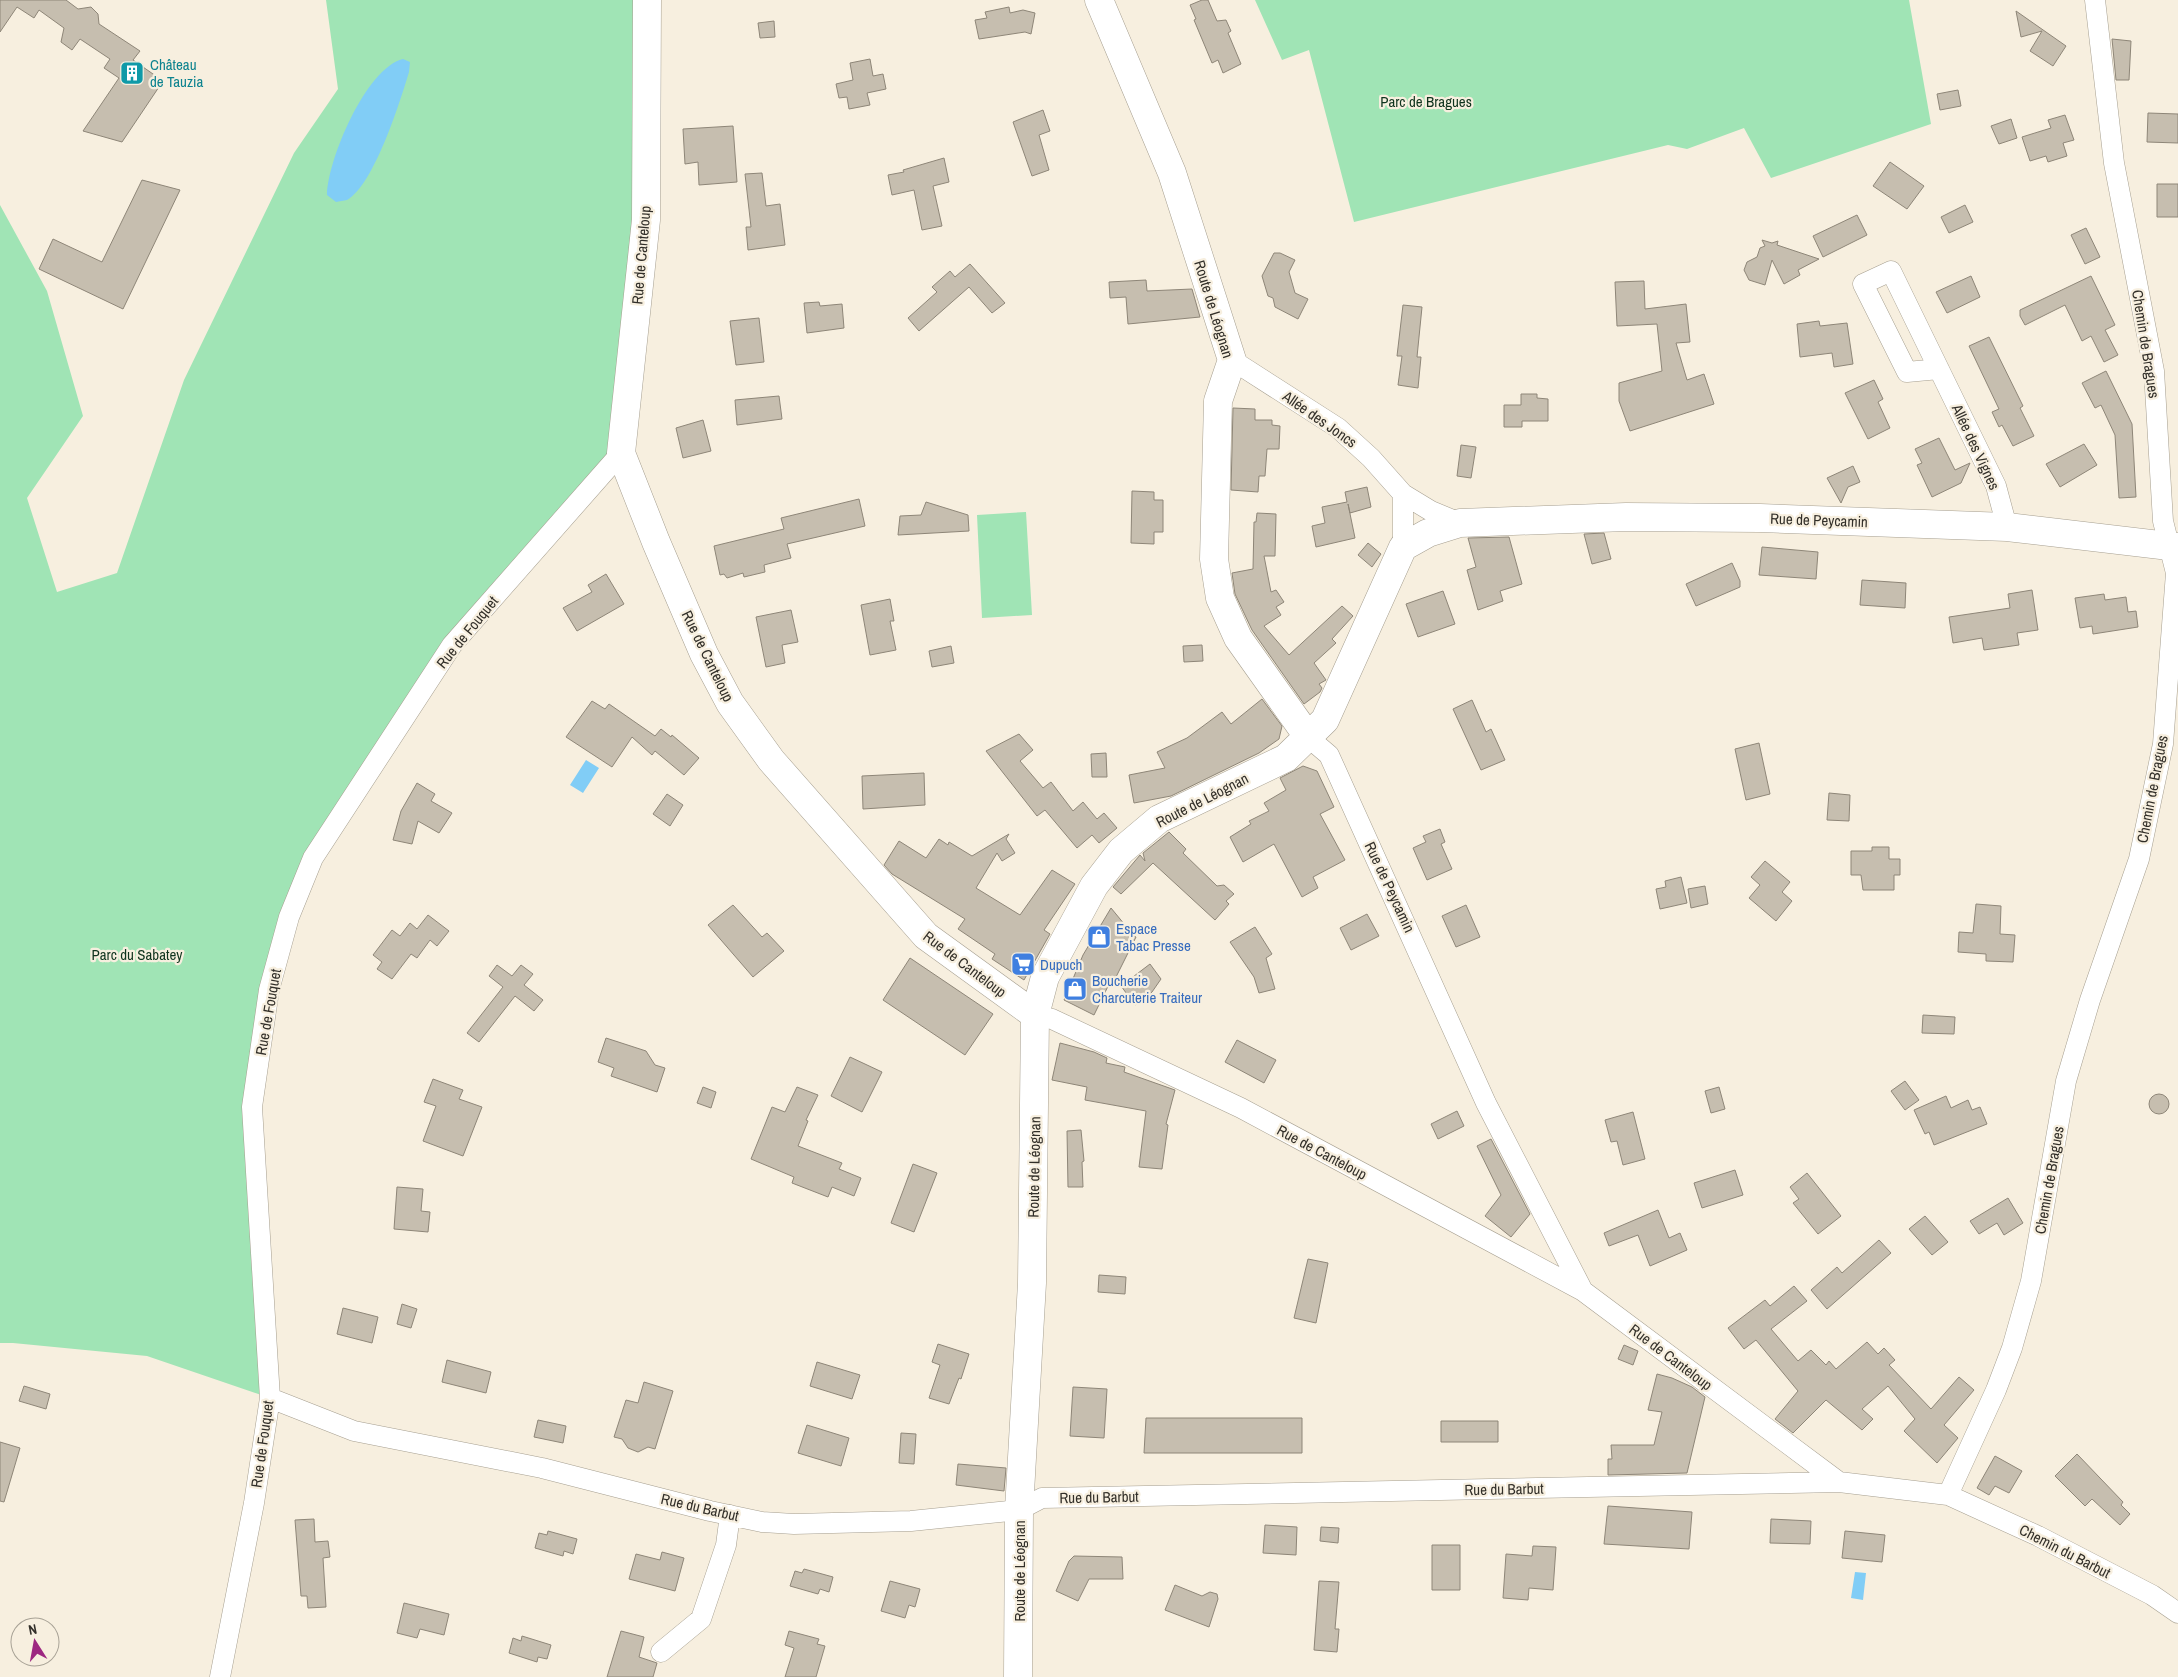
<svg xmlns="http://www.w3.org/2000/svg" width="2178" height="1677" font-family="'Archivo Narrow',sans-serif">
	<rect width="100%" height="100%" fill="#f7efdf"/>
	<path fill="#a0e4b5" d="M326,0H647L621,453L452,645L289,917L252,1107L270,1398L147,1356L13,1343H0V205L47,291L83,416L27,498L57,592L117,573L184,380L294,153L338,89Z
		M1255,0H1909L1931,124L1771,178L1744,128L1687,149L1668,145L1354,222L1309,50L1282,60Z
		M1026,512L1032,615L982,618L977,515Z"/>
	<path fill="#81cdf6" d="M403,59L410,62L409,72C400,102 374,185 347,200C344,201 339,201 336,202L327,195C328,159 366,68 403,59Z
		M586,760L599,768L583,793L570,785Z
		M1855,1572L1866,1573L1863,1600L1851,1598Z"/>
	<path fill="#c6beaf" stroke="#8e8678" d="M0,0H66L78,9L91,7L98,14L99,24L140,51L133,60L163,81L122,142L83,131L119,78L104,68L110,59L80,39L72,50L61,42L64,28L39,10L34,18L17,7L0,32Z
		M1202,0H1208L1217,21L1226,20L1231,31L1228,33L1241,64L1223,73L1218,60L1212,63L1194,20L1196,19L1190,5Z
		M1009,7L1010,13L1023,10L1035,13L1031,34L1025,32L979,39L975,20L987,18L985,12Z
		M2016,11L2066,46L2053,66L2030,51L2042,31L2021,37Z
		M774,21L775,37L760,38L758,23Z
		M2112,39L2131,41L2129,80H2116Z
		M870,59L873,76L883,74L886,89L867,93L870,105L849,109L847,97L839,98L836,84L853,80L850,63Z
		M1958,90L1961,106L1940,110L1937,94Z
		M1043,110L1050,131L1039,135L1049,170L1032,176L1013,122Z
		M2148,113L2178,114V143L2147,142Z
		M2065,115L2074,140L2063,143L2067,156L2048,162L2046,156L2030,161L2022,137L2051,128L2048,120Z
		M2011,119L2017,138L1999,144L1991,126Z
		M733,126L737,182L699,185L698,162L685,164L683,129Z
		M944,158L949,182L933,186L942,226L922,230L914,190L892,195L888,175L904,172L903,170Z
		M1890,162L1924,186L1907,209L1873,186Z
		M762,173L766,206L780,204L785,245L748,250L746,227H751L745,174Z
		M142,180L180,190L123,309L39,269L53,239L102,262Z
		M2157,184H2178V217H2157Z
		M1965,205L1973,222L1949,233L1941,217Z
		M1857,215L1867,235L1823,257L1813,236Z
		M2086,228L2100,257L2085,264L2071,235Z
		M1762,240L1772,243L1778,241L1777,245L1819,259L1798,270L1800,275L1784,284L1772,260L1765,285L1749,280L1744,270L1747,262L1757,257L1760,248L1765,246Z
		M1274,253H1280L1295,260L1289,272L1295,293L1308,299L1298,319L1275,307L1273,298L1268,296L1262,276Z
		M970,264L1005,303L992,313L969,287L919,331L908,318L937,292L932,287L950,271L955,277Z
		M1971,276L1980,297L1947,313L1936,292Z
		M2091,276L2115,325L2105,330L2118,355L2104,362L2091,336L2082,341L2065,305L2025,325L2020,316V310Z
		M1146,280L1147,291L1192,289L1200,317L1128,324L1126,297L1110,298L1109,282Z
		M1644,281L1645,309L1686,304L1690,342L1676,343L1687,380L1704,374L1714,404L1630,431L1619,401V383L1662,371L1657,324L1617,326L1615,282Z
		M819,302L820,306L842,304L844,328L807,333L804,303Z
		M1403,305L1422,307L1417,357H1421L1418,388L1398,385L1402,356H1397Z
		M759,318L764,362L736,365L730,321Z
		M1819,321L1820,326L1847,323L1853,364L1834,367L1832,353L1800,357L1797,324Z
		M1989,337L2023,406L2020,408L2034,436L2013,446L2002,425L1999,427L1992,412L1999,409L1969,346Z
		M2106,371L2132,424L2136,497L2119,498L2115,435L2101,405L2095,408L2082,383Z
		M1874,380L1883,399L1878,402L1890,428L1868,439L1845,393Z
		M1521,394H1537V398L1548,399V421H1522V427H1504V405H1521Z
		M779,396L782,419L737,425L735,400Z
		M1233,408L1255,409V420H1272V425L1280,426L1279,449H1267L1265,476H1259L1258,492L1231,490Z
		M703,420L711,451L683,458L676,428Z
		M1939,438L1955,470L1970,463L1961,483L1932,497L1917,465L1922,463L1915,449Z
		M2084,444L2097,465L2060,487L2046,464Z
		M1461,445L1476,447L1471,478L1457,476Z
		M1853,466L1860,482L1848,487L1841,503L1827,478Z
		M1367,487L1371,507L1350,513L1348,504L1355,538L1316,547L1312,526L1325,523L1322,507L1347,502L1345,492Z
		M1132,491L1154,492V500H1163V532H1154V544L1131,543Z
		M859,499L865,526L787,544L791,558L764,565L765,572L744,577L743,573L727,578L724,574L720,575L714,546L784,529L781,518Z
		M926,502L968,515L969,531L898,535L900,516L921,515Z
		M1257,513L1276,514L1275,556H1264L1271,592L1276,590L1284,602L1276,607L1281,615L1264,626L1289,655L1342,606L1353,616L1332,639L1336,643L1314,663L1326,680L1319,684L1322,688L1320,692L1304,704L1252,630L1235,594L1232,573L1253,569L1254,522H1256Z
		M1604,533L1611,559L1592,564L1584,534Z
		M1509,537L1522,584L1500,591L1503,601L1478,610L1467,570L1476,567L1468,538Z
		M1368,543L1381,554L1372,567L1358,555Z
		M1762,547L1818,552L1816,579L1759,575Z
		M1732,563L1740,581V587L1696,606L1686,584Z
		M606,574L624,604L577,631L563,608L592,592L588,585Z
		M1862,580L1906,583L1905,608L1860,605Z
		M2032,590L2038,630L2017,633L2019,645L1984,650L1982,638L1953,643L1949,617L2010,608L2008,594Z
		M1443,591L1455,624L1418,637L1406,604Z
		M2104,594L2105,600L2126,597L2128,612L2136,611L2138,627L2093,634L2092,626L2080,628L2075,598Z
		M890,599L894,621H890L896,650L870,655L861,605Z
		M791,610L798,642L782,645L785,663L766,667L756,617Z
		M1202,645L1203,661L1184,662L1183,646Z
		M951,646L954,663L932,667L929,651Z
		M1262,699L1282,726L1279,739L1259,753L1171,796L1134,803L1129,775L1165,768L1157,752L1187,738L1222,712L1231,724Z
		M1472,700L1486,732L1491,729L1505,760L1481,770L1453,709Z
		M592,701L605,709L609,704L655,736L661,729L671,737L672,735L699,758L684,775L655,751L652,755L632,737L612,767L566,737Z
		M1019,734L1033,750L1020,761L1043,788L1051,782L1073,811L1083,802L1097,819L1104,813L1117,828L1099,843L1092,835L1077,848L1045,810L1037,816L986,751Z
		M1759,743L1770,794L1746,800L1735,749Z
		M1106,753L1107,777H1092L1091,754Z
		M1303,766L1317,771L1334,807L1320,814L1345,860L1313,877L1318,888L1302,897L1274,844L1243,862L1230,837L1251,824L1249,821L1269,811L1264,803L1286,790L1280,778Z
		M924,773L925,805L863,809L862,776Z
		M417,783L435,794L431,801L452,813L439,833L418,821L412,844L393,840L401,811Z
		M1829,793L1850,795L1849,821L1827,820Z
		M667,794L683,805L670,826L653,814Z
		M1440,829L1445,842L1441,844L1452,869L1427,880L1413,848L1426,842L1423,836Z
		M1169,832L1186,849L1183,853L1217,886L1224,885L1234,894L1226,901L1229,904L1215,920L1153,863L1121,894L1113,887L1140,855L1145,861L1143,853Z
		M1009,834L1006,839L1015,853L1002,861L997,853L976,888L1020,915L1052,870L1075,884L1044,930L1050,934L1024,980L992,959L995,954L958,929L965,919L892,874L884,865L899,841L926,858L939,839L948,845L949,842L972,856Z
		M1872,847H1889V859H1900V875H1894V890H1863L1861,875H1851V851H1872Z
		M1765,861L1790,882L1782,892L1792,901L1776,921L1749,898L1760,885L1751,877Z
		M1681,877L1687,903L1660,909L1656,889L1666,887L1665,881Z
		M1705,886L1708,904L1691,908L1688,889Z
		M1976,904L2001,906L2000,934L2015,935L2013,962L1986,961V954L1958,952L1959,932L1973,933Z
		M733,905L762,937L767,933L784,951L753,977L708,925Z
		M1466,905L1480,937L1456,947L1442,916Z
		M1111,908L1125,925L1122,931L1136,937L1115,979L1113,976L1094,1015L1064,1000L1083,955Z
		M1367,914L1379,936L1351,950L1340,928Z
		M428,915L449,931L437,946L430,940L417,958L411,954L392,979L377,969L382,962L373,955L392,930L400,936L410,923L417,929Z
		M1255,927L1272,954L1266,958L1275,989L1259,993L1254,977L1230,942Z
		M910,958L993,1014L965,1055L883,1000Z
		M1150,964L1161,979L1152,992L1135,1005L1121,986Z
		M497,965L512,976L521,965L533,974L524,985L543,1000L534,1011L515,996L479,1042L467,1033L503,987L489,976Z
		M1923,1015L1955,1017L1954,1034L1922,1033Z
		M606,1038L646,1051L655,1065L665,1068L657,1092L611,1076L614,1068L598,1062Z
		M1237,1040L1276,1060L1264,1083L1225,1062Z
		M1060,1043L1094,1052L1107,1058L1106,1063L1125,1067L1124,1072L1175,1090L1166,1124L1168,1125L1162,1169L1139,1167L1146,1111L1085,1100L1087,1087L1052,1080Z
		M850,1057L882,1072L862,1112L831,1096Z
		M433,1079L463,1090L459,1099L482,1107L463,1156L423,1141L436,1106L424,1102Z
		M1905,1081L1919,1100L1905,1110L1891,1091Z
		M703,1087L716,1092L711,1108L697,1103Z
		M797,1087L818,1095L806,1120L808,1121L798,1146L842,1163L839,1169L861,1178L854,1196L832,1187L828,1197L792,1183L794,1177L751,1159L772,1107L785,1112Z
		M1719,1087L1725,1109L1711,1113L1705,1091Z
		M2149 1104a10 10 0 1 1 20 0a10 10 0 1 1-20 0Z
		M1946,1096L1951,1108L1968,1100L1972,1110L1980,1107L1987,1124L1934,1145L1929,1132L1925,1134L1914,1110Z
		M1457,1111L1464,1126L1438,1139L1431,1124Z
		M1633,1112L1645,1159L1623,1165L1617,1141L1611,1142L1605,1120Z
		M1081,1130L1084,1161L1082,1162L1083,1187H1068L1067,1131Z
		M1491,1139L1530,1214L1511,1237L1485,1216L1501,1195L1477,1146Z
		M913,1164L937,1173L914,1232L891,1223Z
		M1735,1170L1743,1195L1702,1208L1694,1183Z
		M1807,1173L1841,1216L1818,1234L1793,1203L1799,1199L1790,1187Z
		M397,1187L423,1189L421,1211L430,1212L428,1232L394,1229Z
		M2008,1198L2023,1223L2004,1235L1997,1223L1979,1234L1970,1221Z
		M1658,1210L1669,1238L1680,1233L1687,1250L1650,1266L1638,1235L1609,1246L1604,1233Z
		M1925,1216L1948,1242L1932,1255L1909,1229Z
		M1879,1240L1891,1253L1827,1309L1811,1290L1837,1267L1842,1273Z
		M1308,1259L1328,1263L1316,1323L1294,1318Z
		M1099,1275L1126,1277L1125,1294L1098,1292Z
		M1794,1286L1807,1301L1771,1329L1798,1361L1811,1350L1826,1365L1829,1361L1836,1369L1867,1342L1878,1354L1884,1348L1895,1360L1889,1365L1931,1409L1959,1377L1974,1390L1944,1425L1958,1438L1937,1463L1904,1431L1915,1419L1888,1386L1862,1409L1873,1419L1862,1430L1826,1400L1793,1433L1775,1419L1798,1391L1756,1340L1744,1349L1728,1328L1765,1300L1770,1306Z
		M402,1304L417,1309L411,1328L397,1324Z
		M343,1308L378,1317L372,1343L337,1334Z
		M938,1344L969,1354L961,1379L959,1378L949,1404L929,1398L940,1365L932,1362Z
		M1624,1345L1638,1351L1633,1365L1618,1359Z
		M447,1360L491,1372L486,1393L442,1382Z
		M817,1362L860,1375L852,1399L810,1386Z
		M1657,1374L1672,1378L1692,1387L1705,1397L1687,1473L1608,1475V1459H1612L1611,1445H1654L1662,1412L1648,1410Z
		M644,1382L673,1391L655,1449L648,1447L638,1452L628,1448L622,1439L614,1437L626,1400L638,1403Z
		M24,1386L50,1394L46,1409L19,1401Z
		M1073,1387L1107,1389L1104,1438L1070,1436Z
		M1146,1418H1302V1453H1144Z
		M538,1420L566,1426L563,1443L534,1437Z
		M1441,1421H1498V1442H1441Z
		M807,1425L849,1438L841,1466L798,1453Z
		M901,1433L916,1434L914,1464L899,1463Z
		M0,1442L20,1448L4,1502L0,1501Z
		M2077,1454L2123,1502L2121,1505L2130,1514L2120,1525L2092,1499L2085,1506L2055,1476Z
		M1995,1456L2022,1471L2009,1493L1995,1486L1989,1495L1977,1488Z
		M958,1464L1006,1468L1004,1491L956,1485Z
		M1608,1506L1692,1512L1689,1549L1604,1544Z
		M314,1519L315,1542L328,1541L330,1557L323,1558L326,1607L308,1608L307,1596H301L295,1520Z
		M1771,1519L1811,1521L1810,1544L1770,1543Z
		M1265,1525L1297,1527L1296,1555L1263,1553Z
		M1321,1527L1339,1528L1338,1543L1320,1541Z
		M548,1531L577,1539L573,1554L564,1551L563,1556L535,1548L539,1533L547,1535Z
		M1845,1531L1885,1535L1882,1562L1842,1558Z
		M1432,1545H1460V1590H1432Z
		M1533,1546L1556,1547L1553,1590L1529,1588L1528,1600L1503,1598L1506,1554L1532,1556Z
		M662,1552L684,1558L675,1591L629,1579L636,1554L660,1560Z
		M1074,1556L1122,1557L1123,1579H1089L1078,1601L1056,1591L1069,1561Z
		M804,1569L833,1577L829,1592L820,1589L818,1594L790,1586L795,1571L802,1573Z
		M890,1581L920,1589L915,1607L909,1605L905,1618L881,1611Z
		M1319,1581L1339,1582L1335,1629H1339L1337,1652L1314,1650Z
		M1175,1585L1202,1596L1210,1592L1217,1594L1218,1599L1209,1627L1165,1610Z
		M404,1603L449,1614L444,1635L420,1629L417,1638L397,1633Z
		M621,1631L644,1637L639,1657L657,1663L653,1677H607Z
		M789,1631L819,1639L817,1644L825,1646L816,1677H785L794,1648L785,1645Z
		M522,1636L551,1645L547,1659L538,1657L537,1662L509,1653L513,1638L521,1641Z"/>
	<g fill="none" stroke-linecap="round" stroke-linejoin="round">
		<g stroke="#a69f90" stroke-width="21">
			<path id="street" d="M1232,360L1338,428L1371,458L1403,494V547
				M1939,369L1907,372L1863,284L1891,271L1996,486L2007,527
				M1403,494L1431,511L1460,523
				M1309,738L1329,755L1486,1103L1583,1291
				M1035,1015L1052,1019L1241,1108L1583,1291L1839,1482
				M270,1398L354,1431L542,1468L710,1511L762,1522L794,1524L911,1521L1019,1510L1042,1498L1839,1482L1948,1495L2038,1536L2152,1595L2178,1613
				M1948,1495L1996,1390L2012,1348L2031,1281L2066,1081L2090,1000L2139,859L2163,744L2176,573L2163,521L2154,371L2114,163L2095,0
				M661,1652L701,1619L726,1545L730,1515
				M220,1677L254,1503L270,1398L252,1107L269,990L289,917L313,858L452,645L621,453"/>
		</g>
		<g stroke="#a69f90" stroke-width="29">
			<path id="secondary" d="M647,0L646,220L621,453L656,542L704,654L730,703L771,760L926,936L1035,1015
				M1099,0L1172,173L1232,360L1218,401L1214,559L1220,598L1238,638L1309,738
				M1018,1677L1019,1510L1032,1283L1035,1015L1045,977L1094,886L1121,851L1159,819L1286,758L1325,720L1403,547L1428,533L1460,523L1626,517L1760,518L2007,527L2178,547"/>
		</g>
		<use href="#street" stroke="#fff" stroke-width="20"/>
		<use href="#secondary" stroke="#fff" stroke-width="28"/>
	</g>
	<defs>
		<g id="building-square" transform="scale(1.25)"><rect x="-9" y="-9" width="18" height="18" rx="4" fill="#0f9aa8" stroke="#f7efdf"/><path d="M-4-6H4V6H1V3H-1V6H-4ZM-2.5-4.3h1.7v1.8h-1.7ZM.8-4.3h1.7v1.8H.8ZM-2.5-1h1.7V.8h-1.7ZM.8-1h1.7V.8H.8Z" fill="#fff"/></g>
		<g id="shop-square" transform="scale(1.25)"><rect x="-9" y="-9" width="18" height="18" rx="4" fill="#3f7fe0" stroke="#f7efdf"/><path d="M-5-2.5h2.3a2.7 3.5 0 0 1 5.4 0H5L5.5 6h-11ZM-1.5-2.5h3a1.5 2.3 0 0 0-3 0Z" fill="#fff"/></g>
		<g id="supermarket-square" transform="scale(1.25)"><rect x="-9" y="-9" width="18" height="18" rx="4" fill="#3f7fe0" stroke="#f7efdf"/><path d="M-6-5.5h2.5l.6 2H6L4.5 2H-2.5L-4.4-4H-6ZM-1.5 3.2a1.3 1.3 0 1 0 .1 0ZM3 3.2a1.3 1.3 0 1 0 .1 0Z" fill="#fff"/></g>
	</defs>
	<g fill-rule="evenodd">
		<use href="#building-square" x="132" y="73"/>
		<use href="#shop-square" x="1099" y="937"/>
		<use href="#supermarket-square" x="1023" y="964"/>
		<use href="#shop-square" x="1075" y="989"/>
	</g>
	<g text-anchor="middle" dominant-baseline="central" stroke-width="4.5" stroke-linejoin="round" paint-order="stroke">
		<g font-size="15" fill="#0d838f" stroke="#f7efdf" text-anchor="start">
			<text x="150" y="64">Château<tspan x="150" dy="17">de Tauzia</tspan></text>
		</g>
		<g font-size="15" fill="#0f341e" stroke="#f7efdf">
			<text x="1426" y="101">Parc de Bragues</text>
			<text x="137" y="954">Parc du Sabatey</text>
		</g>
		<g font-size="15" fill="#322f29" stroke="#f7efdf">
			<text transform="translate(641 255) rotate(-85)">Rue de Canteloup</text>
			<text transform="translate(1214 309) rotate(73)">Route de Léognan</text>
			<text transform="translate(2146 344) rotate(81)">Chemin de Bragues</text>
			<text transform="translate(1320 419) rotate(35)">Allée des Joncs</text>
			<text transform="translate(1976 447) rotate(65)">Allée des Vignes</text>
			<text transform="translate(1819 520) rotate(2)">Rue de Peycamin</text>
			<text transform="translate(467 632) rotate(-51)">Rue de Fouquet</text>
			<text transform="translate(708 656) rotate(64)">Rue de Canteloup</text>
			<text transform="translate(2152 789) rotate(-79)">Chemin de Bragues</text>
			<text transform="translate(1202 800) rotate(-27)">Route de Léognan</text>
			<text transform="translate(1390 887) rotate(65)">Rue de Peycamin</text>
			<text transform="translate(965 964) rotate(37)">Rue de Canteloup</text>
			<text transform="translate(268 1012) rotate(-80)">Rue de Fouquet</text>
			<text transform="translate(1322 1152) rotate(28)">Rue de Canteloup</text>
			<text transform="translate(1034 1167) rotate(-89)">Route de Léognan</text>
			<text transform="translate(2049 1180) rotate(-80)">Chemin de Bragues</text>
			<text transform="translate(1671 1357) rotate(37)">Rue de Canteloup</text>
			<text transform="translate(262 1444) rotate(-82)">Rue de Fouquet</text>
			<text transform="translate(1504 1489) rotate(-1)">Rue du Barbut</text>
			<text transform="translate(1099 1497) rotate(-1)">Rue du Barbut</text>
			<text transform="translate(700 1507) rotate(13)">Rue du Barbut</text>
			<text transform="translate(2065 1551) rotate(27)">Chemin du Barbut</text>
			<text transform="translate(1019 1571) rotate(-90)">Route de Léognan</text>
		</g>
		<g font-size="15" fill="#366cbe" stroke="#f7efdf" text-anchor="start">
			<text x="1116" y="928">Espace<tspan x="1116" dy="17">Tabac Presse</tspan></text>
			<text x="1040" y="964">Dupuch</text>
			<text x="1092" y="980">Boucherie<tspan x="1092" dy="17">Charcuterie Traiteur</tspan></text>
		</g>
	</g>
	<g transform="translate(35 1642) rotate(349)"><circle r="24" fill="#f7efdf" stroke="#a8a296"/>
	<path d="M0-4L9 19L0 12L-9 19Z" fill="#9d2781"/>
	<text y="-8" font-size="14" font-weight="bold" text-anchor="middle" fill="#322f29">N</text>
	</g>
</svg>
